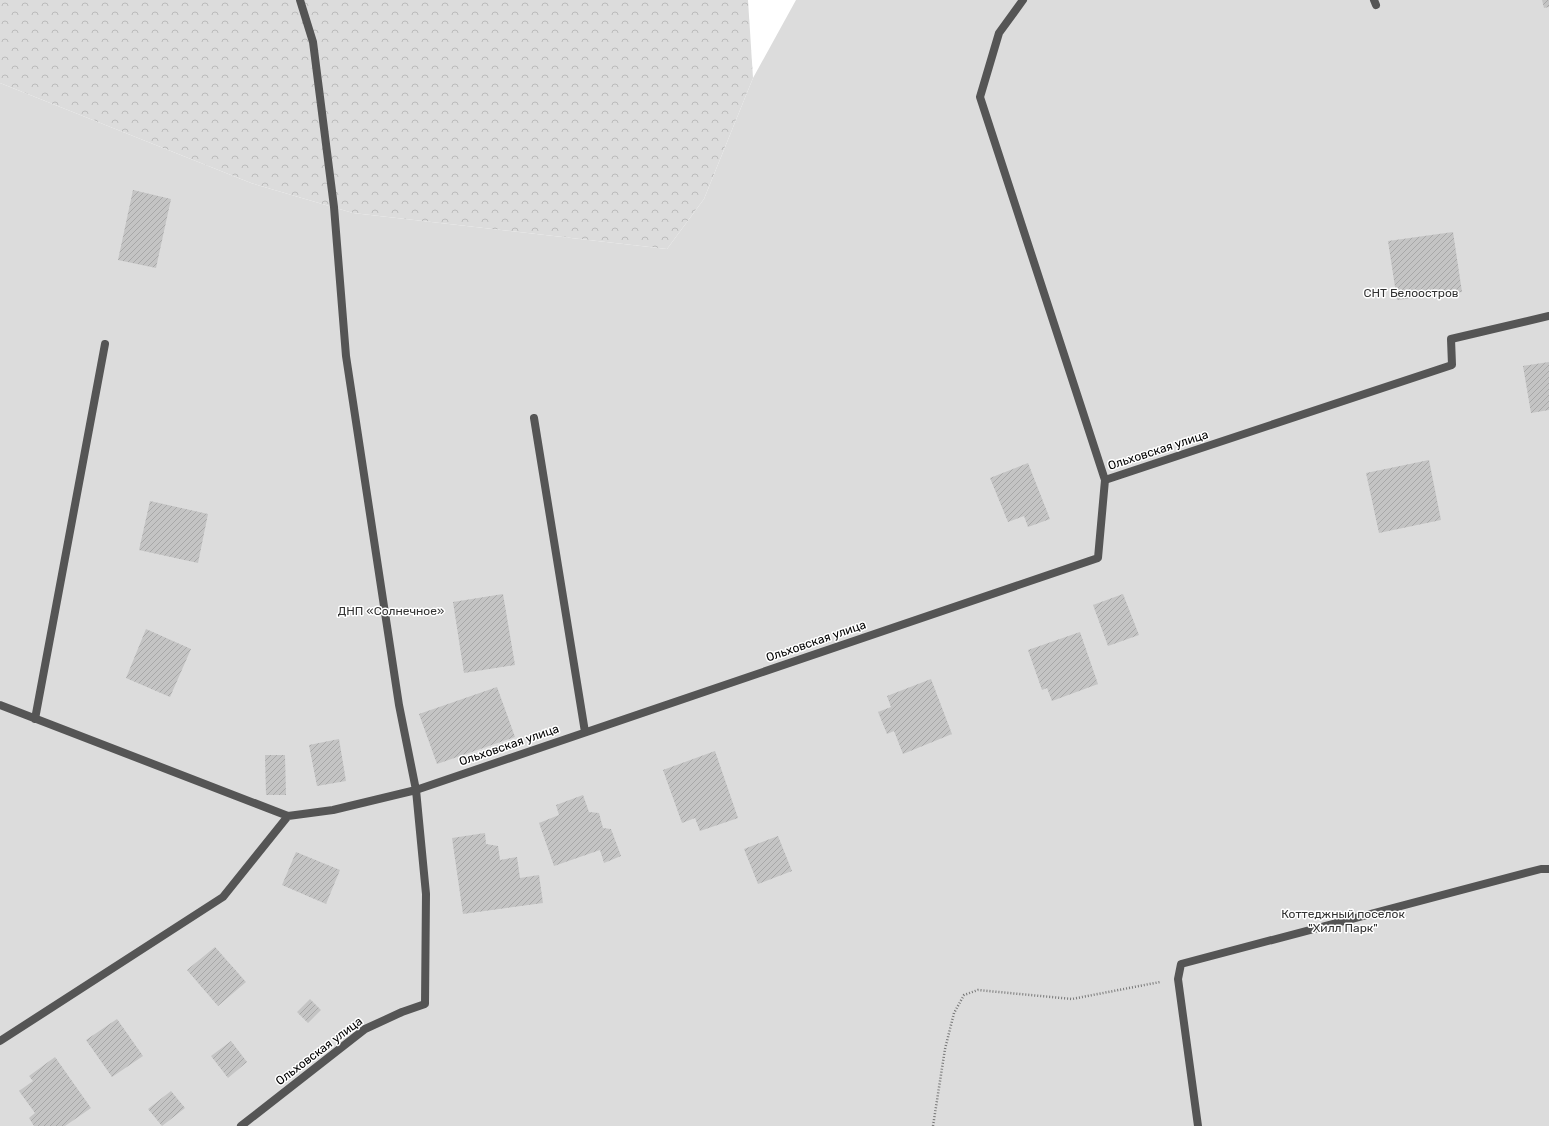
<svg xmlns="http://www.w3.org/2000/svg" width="1549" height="1126" font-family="Rubik,sans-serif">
	<defs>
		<pattern id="forest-crowns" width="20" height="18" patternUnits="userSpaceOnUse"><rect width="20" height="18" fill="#dcdcdc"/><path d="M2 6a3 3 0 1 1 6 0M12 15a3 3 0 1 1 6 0" fill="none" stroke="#bbb"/></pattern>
		<pattern id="building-hatch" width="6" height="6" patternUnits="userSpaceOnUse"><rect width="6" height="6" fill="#c4c4c4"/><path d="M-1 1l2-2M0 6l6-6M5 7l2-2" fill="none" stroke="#a7a7a7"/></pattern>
	</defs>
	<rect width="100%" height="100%" fill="#fff"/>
	<path fill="url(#forest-crowns)" d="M0,0H748L753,78L704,199L667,249L353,213L251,183L0,83Z"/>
	<path fill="#dcdcdc" d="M796,0H1549V1126H0V83L251,183L353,213L667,249L704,199L753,78Z"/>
	<path fill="url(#building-hatch)" d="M1542,0H1549V7L1544,8Z
		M133,190L171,199L156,268L118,260Z
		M1453,232L1462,292L1397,300L1388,241Z
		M1549,362V410L1531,413L1523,366Z
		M1429,460L1441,520L1379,533L1366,473Z
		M1028,463L1050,519L1028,527L1024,516L1008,522L990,478Z
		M150,501L208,514L198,563L139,550Z
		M503,594L515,665L464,673L453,602Z
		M1123,594L1139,635L1108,646L1093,605Z
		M146,629L191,649L170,697L126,678Z
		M1080,632L1098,684L1052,701L1047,688L1042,690L1028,650Z
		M931,679L952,734L903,754L894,731L887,734L878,712L891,707L887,696Z
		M497,687L515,737L437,764L419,714Z
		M339,739L346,781L317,786L309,745Z
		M715,751L738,818L700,831L695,818L682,823L663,770Z
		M265,755H285L286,795H266Z
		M583,795L589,812L599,813L603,828L611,829L621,856L604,863L600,850L554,866L539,823L559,815L556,805Z
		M485,833L486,844L498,846L500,860L517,857L520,878L539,875L543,903L463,914L452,838Z
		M778,836L792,871L758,884L744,849Z
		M296,852L340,870L326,904L282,885Z
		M215,947L246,982L218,1006L187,970Z
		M310,999L321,1010L308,1023L297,1012Z
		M117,1019L143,1056L112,1077L86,1040Z
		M231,1041L247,1062L228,1078L211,1056Z
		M55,1057L91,1108L65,1126H34L29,1118L35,1113L19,1091L33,1081L29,1076Z
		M171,1091L185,1108L162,1126L148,1109Z"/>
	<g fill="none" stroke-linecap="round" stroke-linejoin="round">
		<path stroke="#777" stroke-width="2.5" stroke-dasharray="1 2" stroke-linecap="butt" d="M933,1126L945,1049L954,1013L964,995L978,990L1072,999L1160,982"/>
		<path stroke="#555" stroke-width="8" d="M1023,0L999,33L980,97L1105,480
			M1374,0L1376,5
			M534,418L585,732
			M0,705L288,816L333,810L416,790L1098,558L1105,480L1452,365L1451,339L1549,316
			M35,719L105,344
			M0,1041L223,897L288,816
			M241,1126L365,1029L402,1012L425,1004L426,894L416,790L399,705L346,356L334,207L313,42L300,0
			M1198,1126L1178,979L1181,964L1541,869H1549"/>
	</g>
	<g text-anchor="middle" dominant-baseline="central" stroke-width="3" stroke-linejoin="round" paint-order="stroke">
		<g font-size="12" fill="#333" stroke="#fff">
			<text x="1411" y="293">СНТ Белоостров</text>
			<text x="391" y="611">ДНП «Солнечное»</text>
			<text x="1343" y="914">Коттеджный поселок<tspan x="1343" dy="14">"Хилл Парк"</tspan></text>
		</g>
		<g font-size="12" fill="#000" stroke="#fff">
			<text transform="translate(1158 450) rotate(-18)">Ольховская улица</text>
			<text transform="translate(816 641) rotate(-19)">Ольховская улица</text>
			<text transform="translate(509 745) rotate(-19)">Ольховская улица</text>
			<text transform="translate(319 1051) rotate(-37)">Ольховская улица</text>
		</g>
	</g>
</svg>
